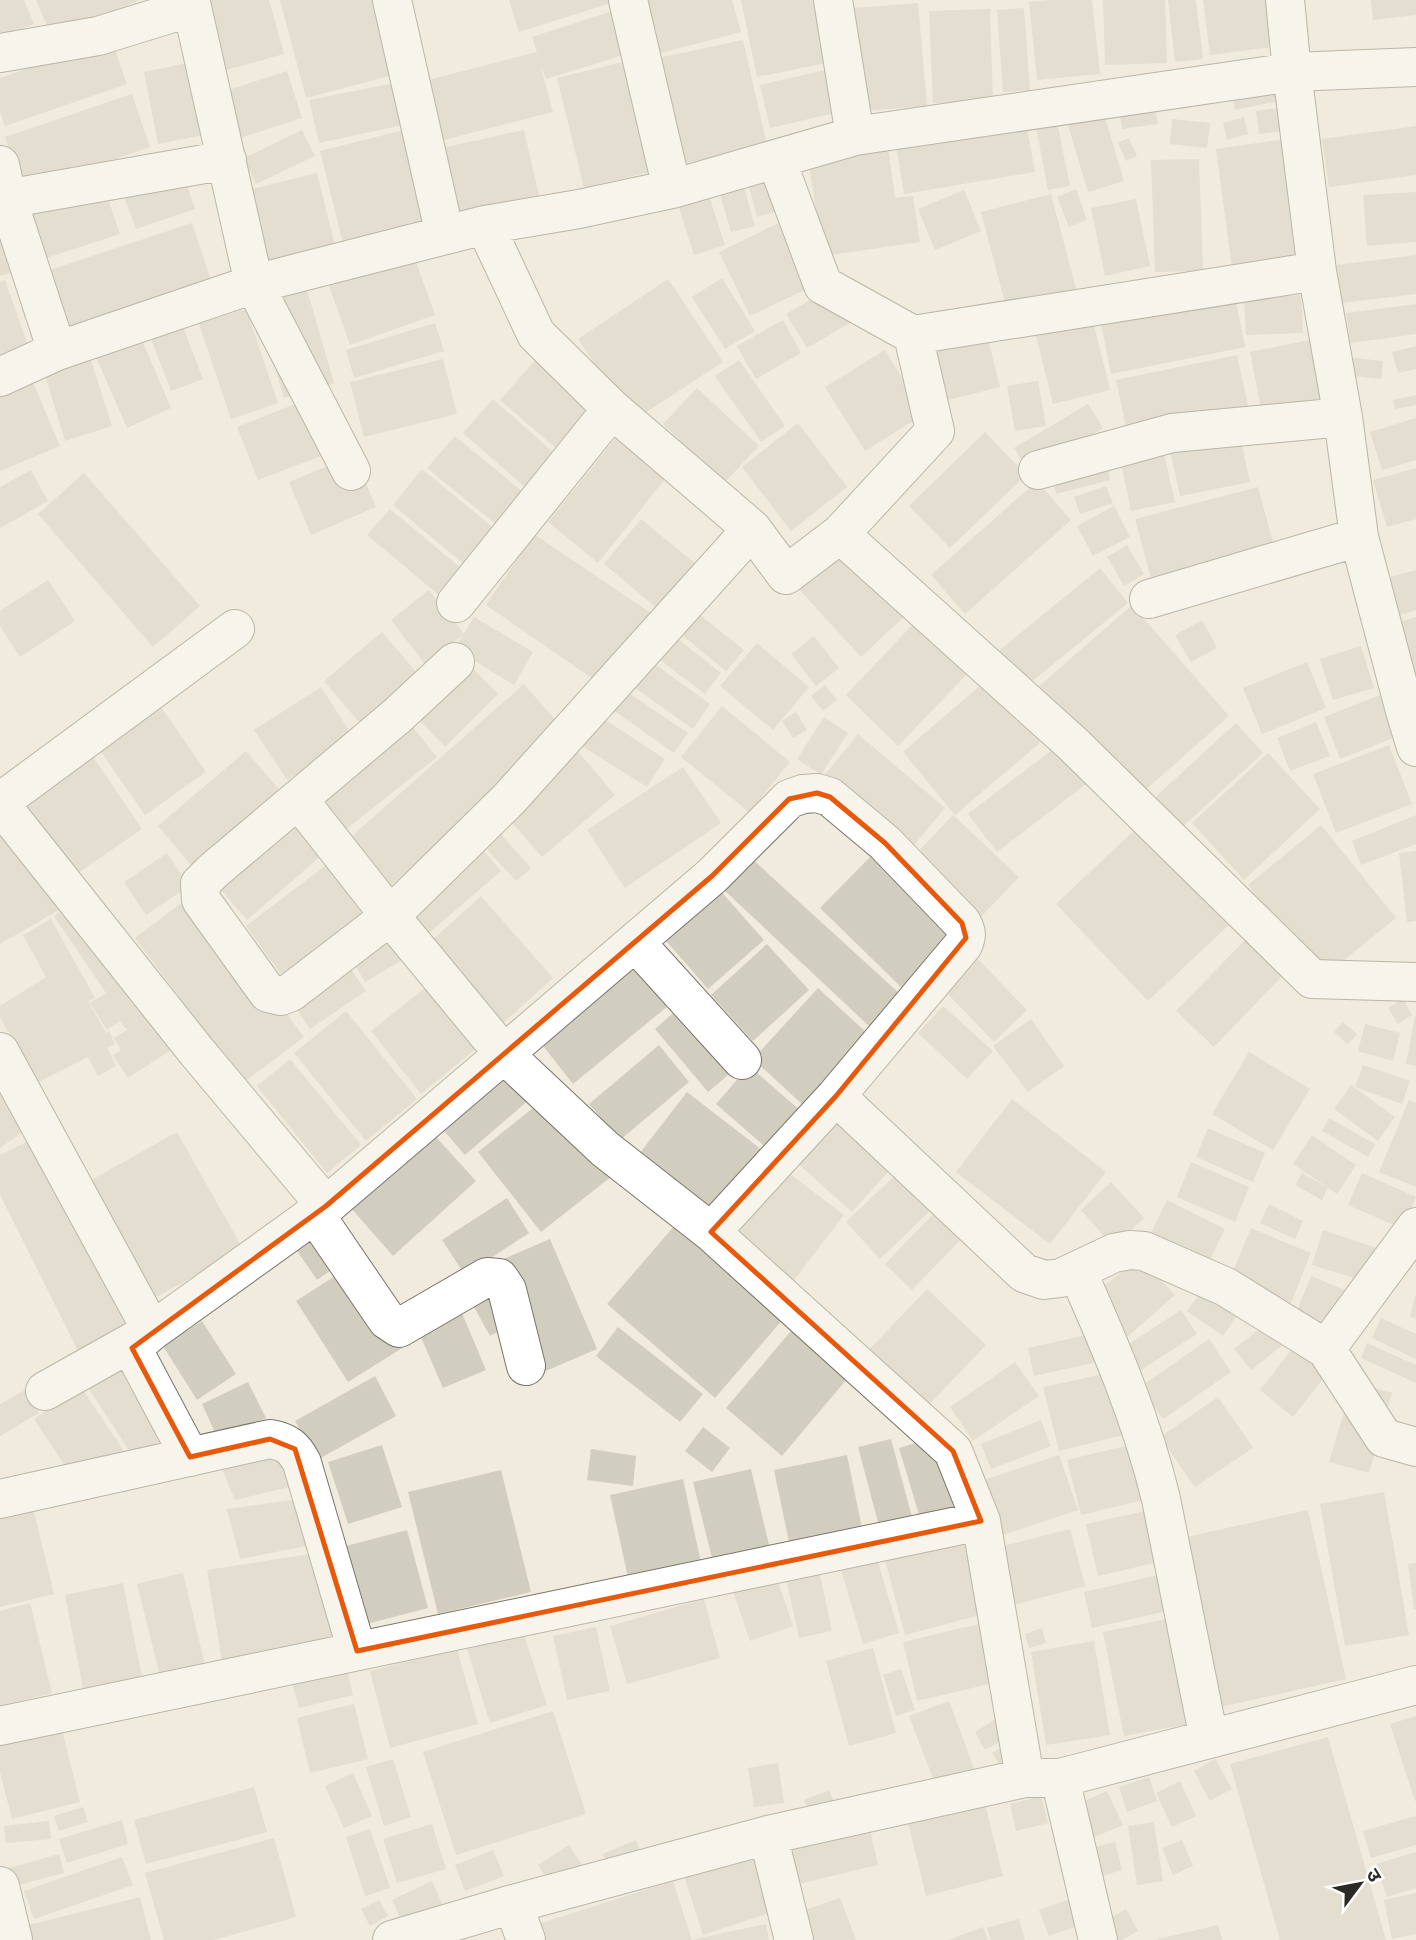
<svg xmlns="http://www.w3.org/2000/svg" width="1416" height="1940" font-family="'Playfair Display','Noto Sans Devanagari',serif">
	<rect width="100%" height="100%" fill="#f0ebdd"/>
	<path fill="#d2cebf" d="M0,0H24L34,24L0,37Z
		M36,0H139L53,39Z
		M203,0H269L284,54L223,71Z
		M280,0H378L397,74L306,98Z
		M509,0H617V1L519,32Z
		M638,0H732L741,32L653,55Z
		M741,0H829L841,60L757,77Z
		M1051,0H1092L1100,74L1037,80L1029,2Z
		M1103,0H1165L1167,63L1105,65Z
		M1168,0H1196L1203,59L1175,62Z
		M1203,0H1274L1280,46L1210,55Z
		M1371,0H1416V15L1373,20Z
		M918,3L927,106L864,111L855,8Z
		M1024,8L1030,90L1003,92L997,10Z
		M619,9L633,52L546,79L540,65L553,112L432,143L416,83L537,52L532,37Z
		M990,9L993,101L933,103L929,11Z
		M111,39L127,84L5,126L0,112V78Z
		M743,40L767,145L677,165L653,59Z
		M631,60L658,170L584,188L557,78Z
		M193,62L208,134L158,144L144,72Z
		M833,68L843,111L770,128L760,85Z
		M287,71L302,118L240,138L225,91Z
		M1273,79L1278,101L1235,110L1230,87Z
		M399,82L408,124L319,143L309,100Z
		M132,94L150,147L23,191L5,137Z
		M1154,101L1158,124L1122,129L1119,106Z
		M1288,107L1291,130L1259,134L1256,111Z
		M1103,111L1124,181L1088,192L1067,122Z
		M1244,117L1248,134L1227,140L1223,123Z
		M1025,118L1035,172L904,194L895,139Z
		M1172,119L1210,123L1207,148L1170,144Z
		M1057,122L1070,186L1048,190L1036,127Z
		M1416,126V175L1329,187L1322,139Z
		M408,129L432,227L344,248L320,151Z
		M302,130L315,156L256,184L244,158Z
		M524,130L540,200L454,220L437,149Z
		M1129,138L1137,156L1126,161L1118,143Z
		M1292,138L1309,265L1233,275L1216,149Z
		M887,140L895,198L913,196L920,242L823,256L807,152Z
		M176,154L195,209L136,229L116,175Z
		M1199,159L1203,271L1155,272L1151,160Z
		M790,160L801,205L757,217L745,172Z
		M317,173L337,254L271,270L252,189Z
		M740,174L755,226L731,232L716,180Z
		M100,176L120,234L37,261L17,204Z
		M705,184L725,245L694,255L675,195Z
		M1076,189L1087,220L1069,227L1057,197Z
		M964,190L981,231L935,250L918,209Z
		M1416,192V242L1367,246L1363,195Z
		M1051,194L1078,296L1008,314L981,212Z
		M1136,199L1150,266L1105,276L1091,208Z
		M0,202L23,269L0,276Z
		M791,217L823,281L750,316L719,252Z
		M192,223L213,286L65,336L44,272Z
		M1416,255V294L1342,303L1337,265Z
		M414,256L435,315L350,345L329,286Z
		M722,278L755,331L725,349L692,297Z
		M668,279L723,362L633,421L578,339Z
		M5,280L31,354L0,365V282Z
		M834,286L855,320L807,348L786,314Z
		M307,290L334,383L284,398L256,305Z
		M1234,291L1245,347L1111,374L1100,318Z
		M1301,295L1303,333L1246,335L1244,298Z
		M1416,304V334L1350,343L1346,313Z
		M246,309L278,403L231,419L199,324Z
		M1092,317L1110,390L1053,404L1035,332Z
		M783,320L801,353L756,379L737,346Z
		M435,323L444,351L354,378L346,350Z
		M182,324L203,379L171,391L150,336Z
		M987,335L1000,387L944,401L931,349Z
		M1325,337L1338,404L1263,419L1250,352Z
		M141,338L171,408L127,428L96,357Z
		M1416,346V369L1398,373L1392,352Z
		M885,350L924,414L865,451L825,387Z
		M88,351L112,426L65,441L42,365Z
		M1237,355L1249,410L1128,436L1116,380Z
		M538,357L601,411L564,455L500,400Z
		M1346,357L1383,361L1381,379L1344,375Z
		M443,359L457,414L364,437L350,382Z
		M739,360L785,426L761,442L715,376Z
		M30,375L60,446L0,471V387Z
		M1038,381L1046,426L1015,431L1007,386Z
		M697,388L759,446L724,483L663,424Z
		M321,394L342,448L258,480L237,427Z
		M1416,395V405L1395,409L1393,400Z
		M493,399L562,460L533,494L463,433Z
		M1088,404L1103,428L1030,474L1014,448Z
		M1416,418V460L1382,470L1370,432Z
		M798,423L847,487L791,531L742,467Z
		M623,429L673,469L598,563L548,522Z
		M985,432L1026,475L950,548L909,506Z
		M455,436L530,498L504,531L427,468Z
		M1240,436L1250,482L1180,496L1170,450Z
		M1161,440L1175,502L1131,511L1118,449Z
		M354,455L376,507L311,535L289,482Z
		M1106,459L1110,480L1056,494L1051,473Z
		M1416,468V519L1387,527L1373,480Z
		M422,469L502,535L472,571L393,505Z
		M31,470L48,501L0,528V487Z
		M84,473L200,606L153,647L38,514Z
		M1037,481L1071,520L965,614L931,575Z
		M1106,486L1113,503L1080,514L1074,497Z
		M1258,487L1274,546L1151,578L1135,519Z
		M1114,506L1130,537L1093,556L1077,526Z
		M390,509L468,574L446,601L367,535Z
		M641,519L696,564L658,609L604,564Z
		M534,534L655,616L606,688L486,605Z
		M843,540L909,612L861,657L795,585Z
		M1127,545L1144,574L1124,586L1107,557Z
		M1100,568L1128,603L1024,688L996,653Z
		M1416,570V610L1392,618L1380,580Z
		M48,580L75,621L20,657L0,626V611Z
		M429,590L464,634L425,664L391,620Z
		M1132,605L1229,716L1135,799L1037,688Z
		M694,610L744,650L726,671L677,631Z
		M474,617L533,652L514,685L455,649Z
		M1416,617V691L1393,624Z
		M917,620L970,671L898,746L846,695Z
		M1202,620L1217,648L1191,662L1175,635Z
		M382,632L423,680L365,729L324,681Z
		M673,635L721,673L705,694L656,657Z
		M814,636L839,668L816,686L791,654Z
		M757,643L809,687L773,730L720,686Z
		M1361,646L1374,688L1333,700L1320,659Z
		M459,654L498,694L445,747L406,706Z
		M649,660L710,704L693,729L631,685Z
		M1307,662L1326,708L1262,734L1243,688Z
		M989,678L1042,741L955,815L903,752Z
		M524,684L565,731L386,890L344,843Z
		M825,685L837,700L823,711L811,696Z
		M321,687L354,738L287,780L254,730Z
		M623,689L688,733L674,753L610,708Z
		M1385,693L1401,735L1340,759L1324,717Z
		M156,700L206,772L145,815L95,743Z
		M722,706L790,762L749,812L681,757Z
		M399,710L437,757L344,831L307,783Z
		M796,712L807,730L793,738L782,721Z
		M601,717L665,759L647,787L582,746Z
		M824,717L848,733L821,775L797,759Z
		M1316,722L1330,756L1290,771L1277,738Z
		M1236,723L1263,753L1178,831L1150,802Z
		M858,734L945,808L910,850L823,777Z
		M80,738L142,829L72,877L10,786Z
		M1065,740L1094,778L997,852L968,814Z
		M1389,745L1412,804L1336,833L1313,774Z
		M575,748L615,795L542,857L502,811Z
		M246,751L283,794L195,870L158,826Z
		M1268,753L1320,809L1244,880L1192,823Z
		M683,767L721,823L625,888L587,830Z
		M296,791L338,841L247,920L204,870Z
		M953,815L1019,877L978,920L912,858Z
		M1416,815V844L1361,865L1352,841Z
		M491,823L531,868L516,881L475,836Z
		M1141,824L1233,921L1148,1001L1056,904Z
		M1321,825L1396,918L1323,977L1248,885Z
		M0,829L64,907L0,944Z
		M474,840L501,871L421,940L394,909Z
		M738,846L900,994L870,1027L709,876Z
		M878,849L961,929L903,989L820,908Z
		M1416,851V921L1407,922L1399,853Z
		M167,853L189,886L146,915L124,882Z
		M338,856L376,908L283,977L246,926Z
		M709,878L764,940L708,989L654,927Z
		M92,891L188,1039L128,1078L113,1055L121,1050L114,1038L127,1030L120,1021L107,1030L90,1003L106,993L54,916Z
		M196,892L304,1037L243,1083L135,938Z
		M481,896L553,978L501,1025L429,943Z
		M385,916L409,956L365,982L341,942Z
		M51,919L95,998L88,1001L106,1033L109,1031L115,1044L107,1048L116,1066L98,1076L88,1057L37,1083L0,1017V1006L46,977L23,935Z
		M645,933L690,988L573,1084L529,1028Z
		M1248,937L1285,973L1214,1047L1176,1011Z
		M767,944L809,990L753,1041L711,995Z
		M337,949L366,991L310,1029L282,987Z
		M976,957L1027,1010L994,1042L943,989Z
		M440,976L489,1038L421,1094L371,1031Z
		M818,988L868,1034L803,1105L753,1059Z
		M699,990L753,1054L708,1092L655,1029Z
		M1403,999L1412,1015L1398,1024L1388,1008Z
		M943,1006L993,1051L967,1079L918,1033Z
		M346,1011L417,1099L366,1141L294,1053Z
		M1415,1016H1416V1066L1406,1064Z
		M1031,1019L1064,1066L1028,1092L993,1046Z
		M1343,1022L1357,1034L1348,1044L1334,1032Z
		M1365,1024L1400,1033L1393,1061L1358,1051Z
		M659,1045L689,1082L620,1140L589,1104Z
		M1249,1052L1310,1089L1273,1150L1212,1114Z
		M506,1054L538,1092L465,1155L433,1118Z
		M290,1059L361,1145L327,1173L257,1086Z
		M1363,1065L1410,1081L1402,1104L1355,1087Z
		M749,1066L802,1112L769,1150L716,1104Z
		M1351,1085L1395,1117L1378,1141L1334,1109Z
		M7,1089L34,1124L0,1148V1093Z
		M687,1092L766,1153L716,1219L636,1158Z
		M549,1095L612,1176L541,1232L478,1152Z
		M1012,1099L1106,1172L1050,1244L956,1172Z
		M1409,1100L1416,1103V1187L1379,1172Z
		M839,1108L898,1161L852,1212L793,1159Z
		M1329,1118L1375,1144L1368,1157L1322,1131Z
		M426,1126L476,1181L393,1256L344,1200Z
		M1208,1128L1265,1153L1253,1182L1196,1157Z
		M177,1132L243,1249L151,1300L86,1183Z
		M41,1135L135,1323L78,1351L0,1195V1155Z
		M1312,1135L1356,1165L1337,1194L1293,1164Z
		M1191,1162L1249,1187L1235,1222L1177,1197Z
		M782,1168L844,1215L787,1289L725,1242Z
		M903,1168L937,1204L880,1259L846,1222Z
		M1302,1173L1328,1188L1322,1200L1295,1185Z
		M1362,1173L1416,1197L1403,1229L1348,1205Z
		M1111,1182L1144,1218L1113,1246L1081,1210Z
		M507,1198L529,1233L465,1275L442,1240Z
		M1167,1200L1225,1229L1208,1264L1150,1235Z
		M943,1204L970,1230L912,1290L885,1264Z
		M1269,1204L1303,1221L1295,1239L1260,1223Z
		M325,1215L353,1255L317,1280L289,1239Z
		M682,1217L790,1311L715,1398L607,1304Z
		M1251,1228L1311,1253L1291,1303L1230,1279Z
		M1323,1230L1383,1250L1373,1284L1312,1265Z
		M550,1239L597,1349L541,1373L494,1263Z
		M1141,1258L1175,1295L1127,1337L1091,1295Z
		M352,1265L404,1347L348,1382L296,1301Z
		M485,1275L512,1324L490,1336L463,1287Z
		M1311,1276L1354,1294L1337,1333L1295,1315Z
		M1206,1285L1241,1309L1223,1336L1187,1311Z
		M927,1289L986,1345L926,1408L867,1352Z
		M454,1294L486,1370L443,1388L410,1312Z
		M1415,1296H1416V1318L1410,1317Z
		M1181,1310L1197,1334L1138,1372L1123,1348Z
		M1381,1318L1416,1334V1359L1372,1338Z
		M1271,1320L1288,1341L1251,1370L1234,1349Z
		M202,1321L236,1374L197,1400L163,1346Z
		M796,1325L852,1373L782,1456L726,1408Z
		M618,1327L703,1394L680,1422L596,1356Z
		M1099,1332L1106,1360L1034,1376L1028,1348Z
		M1209,1339L1231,1372L1163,1419L1140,1387Z
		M1367,1343L1416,1365V1383L1361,1358Z
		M1292,1349L1326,1375L1293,1417L1260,1390Z
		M1015,1362L1039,1396L973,1441L950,1407Z
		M121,1368L166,1437L134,1458L89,1389Z
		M1104,1374L1135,1432L1059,1451L1043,1387Z
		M375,1376L396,1416L317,1460L295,1421Z
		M248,1382L266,1418L219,1441L202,1404Z
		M1353,1382L1392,1393L1369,1473L1329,1462Z
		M81,1387L123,1450L76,1482L34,1419Z
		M25,1390L39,1413L0,1436V1404Z
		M1218,1397L1253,1448L1195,1487L1160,1437Z
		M1041,1420L1051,1446L991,1469L981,1444Z
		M703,1427L730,1448L712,1472L685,1451Z
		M932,1438L954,1508L920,1518L899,1448Z
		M891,1439L912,1517L879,1526L858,1447Z
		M1142,1442L1155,1497L1081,1515L1067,1460Z
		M382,1445L402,1507L348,1524L328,1462Z
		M283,1449L294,1486L235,1500L221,1467Z
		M591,1449L636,1456L633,1486L587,1480Z
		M847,1455L863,1533L790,1547L774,1470Z
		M1059,1455L1078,1510L996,1537L978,1482Z
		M751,1469L770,1549L713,1562L693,1482Z
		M501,1470L531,1592L438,1614L408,1492Z
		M683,1479L703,1572L630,1587L610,1495Z
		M1384,1492L1409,1635L1345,1646L1320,1504Z
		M30,1495L54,1594L0,1607V1503Z
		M300,1499L311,1545L240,1559L227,1509Z
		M1155,1509L1167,1560L1098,1576L1086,1524Z
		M1308,1510L1346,1679L1216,1708L1178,1539Z
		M1070,1529L1085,1586L1014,1605L999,1547Z
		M407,1530L428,1608L363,1625L342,1547Z
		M967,1535L988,1613L905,1635L884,1556Z
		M323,1552L338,1643L222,1661L207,1570Z
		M876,1555L899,1633L863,1644L840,1566Z
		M1416,1563V1609H1414L1408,1564Z
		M819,1570L832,1631L799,1638L786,1578Z
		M183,1573L205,1665L160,1676L137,1584Z
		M1167,1573L1176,1609L1092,1628L1084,1592Z
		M776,1576L793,1626L750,1641L733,1591Z
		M123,1583L142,1677L83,1688L65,1595Z
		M704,1599L720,1658L627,1684L610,1626Z
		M30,1603L52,1693L0,1706V1611Z
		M1167,1619L1188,1724L1124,1736L1103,1632Z
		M979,1624L993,1683L917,1701L903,1642Z
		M596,1627L610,1691L567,1700L553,1636Z
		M1042,1628L1046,1643L1029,1648L1025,1634Z
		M523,1632L547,1705L490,1723L467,1649Z
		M1094,1641L1110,1735L1046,1745L1031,1652Z
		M873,1648L896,1733L849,1746L826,1661Z
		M457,1649L478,1724L390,1748L370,1671Z
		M345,1661L353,1695L299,1708L290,1674Z
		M901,1669L915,1710L896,1716L883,1675Z
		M949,1701L975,1771L936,1786L909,1716Z
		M354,1704L368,1759L310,1773L297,1718Z
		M553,1711L586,1814L456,1855L423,1752Z
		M1416,1716V1801H1415L1390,1724Z
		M999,1717L1010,1736L985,1750L975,1732Z
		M60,1722L80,1802L12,1819L0,1772V1737Z
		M1328,1737L1386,1940H1280L1230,1764Z
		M1007,1744L1015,1756L1000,1766L992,1753Z
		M393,1759L411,1817L384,1826L366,1767Z
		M1215,1759L1232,1789L1210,1801L1194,1771Z
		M778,1763L784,1803L754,1807L748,1768Z
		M353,1773L372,1816L344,1828L325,1786Z
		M1149,1777L1157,1801L1127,1812L1119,1787Z
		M1180,1781L1196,1816L1172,1827L1156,1793Z
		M254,1787L267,1832L146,1864L134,1820Z
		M829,1790L836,1806L811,1817L804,1800Z
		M1107,1791L1123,1825L1090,1839L1075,1805Z
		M1041,1796L1048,1823L1016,1831L1010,1804Z
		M984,1800L1003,1876L926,1896L907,1819Z
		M83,1807L88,1822L59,1831L54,1816Z
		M1416,1816V1845L1371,1858L1363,1831Z
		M122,1820L128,1844L67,1863L59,1839Z
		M49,1821L51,1839L6,1843L4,1826Z
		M1154,1822L1163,1881L1137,1885L1128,1826Z
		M432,1824L446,1869L397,1883L383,1839Z
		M370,1829L390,1888L365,1896L346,1837Z
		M870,1830L878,1865L786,1887L778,1851Z
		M274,1838L296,1917L214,1940H164L145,1873Z
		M636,1840L644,1861L611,1875L603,1854Z
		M1182,1840L1193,1866L1173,1875L1162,1848Z
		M1115,1842L1122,1870L1095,1878L1087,1849Z
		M569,1845L582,1865L551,1885L538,1865Z
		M493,1850L504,1876L465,1891L455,1865Z
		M763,1850L775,1911L703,1935L684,1876Z
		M1416,1852V1888L1387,1897L1376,1864Z
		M59,1854L64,1873L11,1887L6,1869Z
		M122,1857L133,1885L34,1919L24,1891Z
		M432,1881L443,1906L403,1924L392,1900Z
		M673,1881L692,1940H536L532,1926Z
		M1416,1893V1934L1392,1939L1384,1900Z
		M140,1897L151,1940H33L29,1925Z
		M840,1898L856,1940H813L802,1911Z
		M1070,1899L1080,1925L1049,1936L1039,1910Z
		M379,1900L388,1916L370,1926L361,1909Z
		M1126,1909L1138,1931L1122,1940H1116L1106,1920Z
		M1019,1919L1025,1940H991L987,1928Z
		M766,1924L769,1940H695V1939Z
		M1218,1925L1222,1940H1158V1939Z
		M983,1927L988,1940H948Z"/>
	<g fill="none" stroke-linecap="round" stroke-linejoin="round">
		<g stroke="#797568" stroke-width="40">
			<path id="minor" d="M392,0L445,235
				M628,0L672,189
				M833,0L855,136
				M1285,0L1292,72L1317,271L1343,417L1359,537L1405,711L1416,708
				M0,53L98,36L192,7L254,284L351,471
				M776,159L823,285L913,335
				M0,165L7,198L57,351
				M0,200L227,160
				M485,225L536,334L612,409L752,529L786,575L840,534L935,431L913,335L1317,271
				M0,377L57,351L254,284L485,225L579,209L672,189L855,136L1292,72L1416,67
				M1038,470L1172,433L1343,417
				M752,529L509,799L390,916L504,1054L605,1149L711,1232L953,1451L981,1521L1025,1778
				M840,534L1073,744L1312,979L1416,982
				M1149,599L1359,537
				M456,603L612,409
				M1405,711L1416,747
				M298,799L390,916L291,992L281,996L268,993L201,900L200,884L213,871L398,715L455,662
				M0,802L235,629
				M0,804L197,1052L326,1206
				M635,942L742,1060
				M0,1052L152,1331L132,1348L190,1457
				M314,1213L387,1320L399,1328L487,1277L499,1278L507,1290L526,1366
				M711,1232L836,1096L1024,1273L1044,1280L1061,1278L1114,1253L1130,1250L1144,1251L1226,1287L1326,1349L1416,1227
				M1077,1271C1110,1345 1142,1420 1161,1499L1209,1739
				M1326,1349L1384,1438L1416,1447
				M45,1391L152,1331L326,1206L712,876L789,799L803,794L817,793L830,797L885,843L962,923C967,932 967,936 963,945L836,1096
				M0,1499L270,1439C287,1442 294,1447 302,1463L357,1651
				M0,1726L981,1521
				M1060,1778L1098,1940
				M768,1835L794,1940
				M0,1886L13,1940
				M513,1904L526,1940
				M392,1940L513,1904L768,1835L1025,1778H1060L1416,1685"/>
		</g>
		<use href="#minor" stroke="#fff" stroke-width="38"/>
	</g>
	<path d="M0 0H1416V1940H0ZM817,793L830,797L885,843L962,923L966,938L836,1096L711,1232L953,1451L981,1521L357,1651L295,1449L270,1439L190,1457L132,1348L326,1206L712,876L789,799Z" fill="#f0ebdd" fill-opacity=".55" fill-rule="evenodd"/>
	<path fill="none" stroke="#e8590c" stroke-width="5" stroke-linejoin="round" d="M817,793L830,797L885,843L962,923L966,938L836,1096L711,1232L953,1451L981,1521L357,1651L295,1449L270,1439L190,1457L132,1348L326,1206L712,876L789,799Z"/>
	<g transform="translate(1360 1884) rotate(58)" stroke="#ffffff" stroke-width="5" paint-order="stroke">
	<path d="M0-5L12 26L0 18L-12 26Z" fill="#2b2a24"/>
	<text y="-10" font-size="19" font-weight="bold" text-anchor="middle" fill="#2b2a24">उ</text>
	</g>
</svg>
